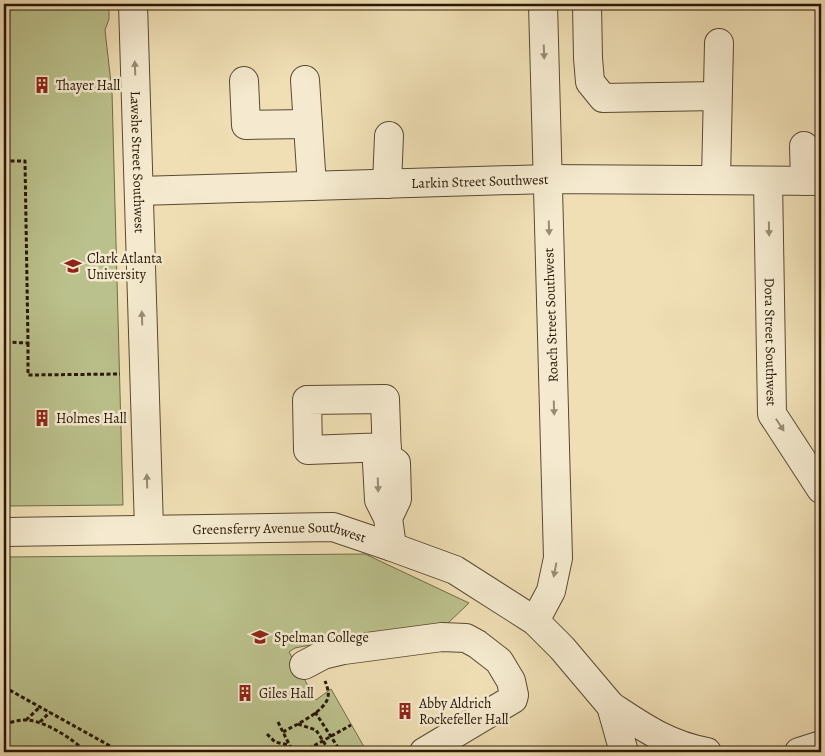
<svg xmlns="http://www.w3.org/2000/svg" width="825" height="756" font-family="Alegreya,serif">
	<rect width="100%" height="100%" fill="#f0dfb5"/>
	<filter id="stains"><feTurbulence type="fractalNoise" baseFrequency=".004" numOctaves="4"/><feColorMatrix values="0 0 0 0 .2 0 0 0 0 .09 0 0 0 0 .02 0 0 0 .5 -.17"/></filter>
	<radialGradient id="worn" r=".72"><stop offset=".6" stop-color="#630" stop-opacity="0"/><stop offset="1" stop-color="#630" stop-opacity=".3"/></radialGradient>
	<path fill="#bbc18c" stroke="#716c4a" d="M4,4H109V19L105,30L112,92L123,505L4,506Z
		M365,554L469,603L447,624L315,644L295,648L289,652L316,700L331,689L367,752H4V557Z"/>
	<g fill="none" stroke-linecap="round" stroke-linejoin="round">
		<g stroke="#594932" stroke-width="30">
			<g id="minor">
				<path id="s1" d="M133,4L149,529"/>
				<path d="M587,4L588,58L590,82L603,98L717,96"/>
				<path d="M305,80L312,186"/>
				<path d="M244,81L246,125L308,124"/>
				<path d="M804,146L805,181"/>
				<path d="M716,180L719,43"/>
				<path id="s2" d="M768,181L772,414L821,489"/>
				<path d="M387,184L389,136"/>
				<path id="s3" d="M139,191L548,179L821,181"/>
				<path d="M387,447L308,450L307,400L385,399L387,457"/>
				<path d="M388,518L397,499L396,463L387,457L377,463L379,500L388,518L392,547"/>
				<path id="s4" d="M4,532L333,527L392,547L455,570L535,621L562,648L611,706L624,752"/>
				<path d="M535,621L551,591L558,558L543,4"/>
				<path d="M304,665L323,655L344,650L442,637L466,638L477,644L499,661L511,681L514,695L513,699L424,752"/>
				<path d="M611,706C643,727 668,745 707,752"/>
				<path d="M799,752L821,745"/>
			</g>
		</g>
		<path stroke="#271707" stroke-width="3" stroke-dasharray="4 2.5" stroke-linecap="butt" d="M4,161H25L28,343L4,342
			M28,343V375L120,374
			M4,687L121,752
			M315,712L341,752
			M26,720L41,706
			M40,722L50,712
			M278,722L293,752
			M4,724C10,723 17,720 23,720C43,719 73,739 86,752
			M298,724L316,730L330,752
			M283,732C295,725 325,712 328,697C329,692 327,686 325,681
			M267,734L275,742L289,745
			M303,752L351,725"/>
		<use href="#minor" stroke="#f5eacf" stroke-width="28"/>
	</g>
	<defs><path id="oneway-solid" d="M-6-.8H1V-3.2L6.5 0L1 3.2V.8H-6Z" transform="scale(1.25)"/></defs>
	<g fill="#988b75">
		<use href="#oneway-solid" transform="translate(544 52) rotate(88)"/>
		<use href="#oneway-solid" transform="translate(135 68) rotate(-92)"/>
		<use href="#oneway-solid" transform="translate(549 228) rotate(88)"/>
		<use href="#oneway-solid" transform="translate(769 229) rotate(89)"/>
		<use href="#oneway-solid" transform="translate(142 318) rotate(-92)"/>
		<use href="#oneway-solid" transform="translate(554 408) rotate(88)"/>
		<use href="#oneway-solid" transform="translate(780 425) rotate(57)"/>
		<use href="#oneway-solid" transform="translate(147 481) rotate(-92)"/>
		<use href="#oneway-solid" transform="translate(378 485) rotate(88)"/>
		<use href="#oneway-solid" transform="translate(555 570) rotate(101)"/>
	</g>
	<defs>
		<g id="building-bare" transform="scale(1.35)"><path d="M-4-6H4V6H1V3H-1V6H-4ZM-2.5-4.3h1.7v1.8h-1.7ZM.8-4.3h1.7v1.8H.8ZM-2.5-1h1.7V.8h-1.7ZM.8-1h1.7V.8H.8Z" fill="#8f2418" stroke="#f5eacf" stroke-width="2.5" paint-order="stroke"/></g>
		<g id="university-bare" transform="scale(1.35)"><path d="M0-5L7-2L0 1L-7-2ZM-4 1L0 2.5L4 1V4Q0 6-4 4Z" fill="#8f2418" stroke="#f5eacf" stroke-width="2.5" paint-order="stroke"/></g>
	</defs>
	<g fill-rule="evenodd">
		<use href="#building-bare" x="42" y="85"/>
		<use href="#university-bare" x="73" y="266"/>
		<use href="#building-bare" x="42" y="418"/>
		<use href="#university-bare" x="260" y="637"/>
		<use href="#building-bare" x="245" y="693"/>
		<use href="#building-bare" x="405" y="711"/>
	</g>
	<g text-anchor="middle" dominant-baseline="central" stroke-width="5" stroke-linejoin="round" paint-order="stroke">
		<g font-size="14" fill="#271707" stroke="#f5eacf" text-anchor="start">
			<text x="56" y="85">Thayer Hall</text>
			<text x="87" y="258">Clark Atlanta<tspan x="87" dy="16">University</tspan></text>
			<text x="56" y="418">Holmes Hall</text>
			<text x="274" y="637">Spelman College</text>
			<text x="259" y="693">Giles Hall</text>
			<text x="419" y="703">Abby Aldrich<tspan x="419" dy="16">Rockefeller Hall</tspan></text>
		</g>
		<g font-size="14" fill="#271707" stroke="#f5eacf">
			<text stroke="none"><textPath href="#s1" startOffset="158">Lawshe Street Southwest</textPath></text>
			<text stroke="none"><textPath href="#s3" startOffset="341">Larkin Street Southwest</textPath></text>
			<text transform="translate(551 315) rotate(-92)">Roach Street Southwest</text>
			<text stroke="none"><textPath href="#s2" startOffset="161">Dora Street Southwest</textPath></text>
			<text stroke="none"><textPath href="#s4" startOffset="276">Greensferry Avenue Southwest</textPath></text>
		</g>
	</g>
	<rect width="825" height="756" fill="none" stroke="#f0dfb5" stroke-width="20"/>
	<rect x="5" y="5" width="815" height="746" fill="none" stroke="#271707" stroke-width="2.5"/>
	<rect x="10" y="10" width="805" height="736" fill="none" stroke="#271707"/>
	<rect width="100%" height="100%" filter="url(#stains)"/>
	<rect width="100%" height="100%" fill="url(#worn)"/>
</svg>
